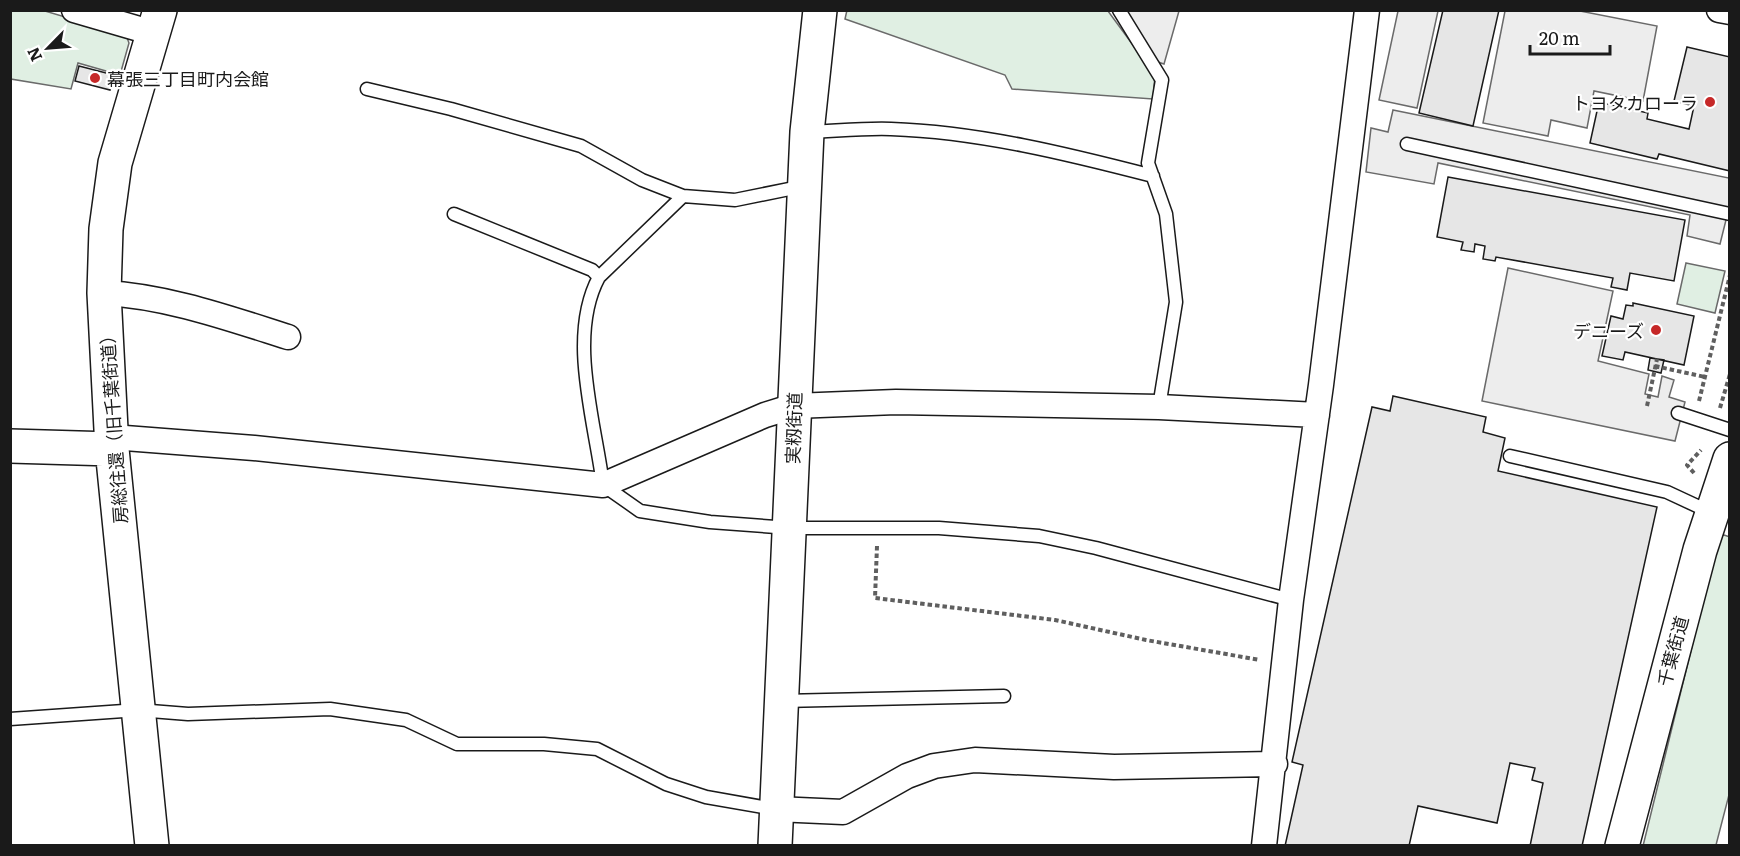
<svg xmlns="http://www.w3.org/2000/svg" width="1740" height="856" font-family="Literata,'Noto Sans JP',serif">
	<rect width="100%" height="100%" fill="#fff"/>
	<path fill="#e0efe3" stroke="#6a6a6a" stroke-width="1.5" d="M847,10L1108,11L1155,75L1153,99L1012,89L1005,75L845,19Z
		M10,11H45L126,35L129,43L120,75L78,63L71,89L11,79Z
		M1686,263L1725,271L1715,313L1677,304Z
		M1724,535L1730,537V791L1716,845L1643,846L1719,536Z"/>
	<path fill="#ededed" stroke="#6a6a6a" stroke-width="1.5" d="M1124,11H1179L1164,64L1158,62Z
		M1398,11H1438L1417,108L1379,100Z
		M1505,11H1580L1657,26L1643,101L1594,91L1587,128L1551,120L1548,136L1483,123Z
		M1393,110L1729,178V208L1720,244L1687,236L1690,215L1438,163L1434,184L1366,172L1371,128L1388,132Z
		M1508,268L1613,291L1598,361L1649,374L1645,394L1658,397L1662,376L1674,380L1669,397L1685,402L1675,441L1482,401Z"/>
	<path fill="#e6e6e6" stroke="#1a1a1a" stroke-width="1.5" d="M1443,10H1499L1473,126L1419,113Z
		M1687,47L1730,57V171L1659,154L1657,159L1590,143L1599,102L1648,113L1647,119L1689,129L1694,106L1674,101Z
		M79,66L114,75L110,90L75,81Z
		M1448,177L1685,220L1674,281L1630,273L1627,290L1611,287L1613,278L1496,257L1495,261L1483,259L1485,246L1475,244L1474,252L1461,250L1463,242L1437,237Z
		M1633,303L1694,316L1684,365L1625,352L1623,360L1602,356L1611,316L1623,319L1626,305L1633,306Z
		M1650,358L1664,360L1661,373L1648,370Z
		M1393,396L1486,417L1483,432L1505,438L1498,471L1657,507L1582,846H1530L1543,783L1532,780L1535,768L1510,763L1497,823L1418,806L1409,846H1285L1303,765L1292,762L1372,407L1390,411Z"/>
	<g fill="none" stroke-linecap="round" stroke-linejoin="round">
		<g stroke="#1a1a1a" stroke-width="15">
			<path id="lane" d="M1119,10L1162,80L1148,163L1166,214L1176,302L1159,407
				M367,89L451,109L581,146L642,180L683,196
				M808,132C836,131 864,128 891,129C979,132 1068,154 1153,176
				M1407,144L1730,214
				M804,186L735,200L683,196L599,277C567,336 595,421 603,485L640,511L710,522L790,528H939L1039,536L1096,548L1291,600
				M454,214L592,270L599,277
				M1678,413L1730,430
				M1510,456L1667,492L1710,512
				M782,701L1004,696
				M10,719L138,710L188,714L330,709L406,720L457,744H544L597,749L666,784L706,797L774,809"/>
		</g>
		<g stroke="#1a1a1a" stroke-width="27">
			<path id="street" d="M74,10L153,33
				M1719,10L1730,12
				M104,293C166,296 228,318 288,337
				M112,437L254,448L603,485L765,415L794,406L896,402L1159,407L1317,415
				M776,809L843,812L907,776L934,766L975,760L1114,767L1275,764
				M1264,846L1291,600L1321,385L1367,10"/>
		</g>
		<g stroke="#1a1a1a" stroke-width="36">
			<path id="secondary" d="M10,446L112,449
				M152,846L112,449L104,293L106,229L115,163L160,10"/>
		</g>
		<g stroke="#1a1a1a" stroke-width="36">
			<path id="primary" d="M775,846L807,132L820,10"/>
		</g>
		<g stroke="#1a1a1a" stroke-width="36">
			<path id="highway" d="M1622,846L1700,550L1730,459"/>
		</g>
		<path stroke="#5f5f5f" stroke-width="4" stroke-dasharray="4.5 3" stroke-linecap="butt" d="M1655,366L1705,377
			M1699,401L1730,275
			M1647,406L1657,359
			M1720,408L1730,374
			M1694,473L1687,465L1701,450
			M877,546L875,598L1055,620L1146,640L1260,660"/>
		<use href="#lane" stroke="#fff" stroke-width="12"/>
		<use href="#street" stroke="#fff" stroke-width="24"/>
		<use href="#secondary" stroke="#fff" stroke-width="33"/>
		<use href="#primary" stroke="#fff" stroke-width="33"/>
		<use href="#highway" stroke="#fff" stroke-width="33"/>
	</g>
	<g fill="#c62828" stroke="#fff" stroke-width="2">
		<circle cx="95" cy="78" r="6"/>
		<circle cx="1710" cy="102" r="6"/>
		<circle cx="1656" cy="330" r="6"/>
	</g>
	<g text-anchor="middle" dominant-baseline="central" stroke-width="4.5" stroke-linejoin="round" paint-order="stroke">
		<g font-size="18" fill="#1a1a1a" stroke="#fff" text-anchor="end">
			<text x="107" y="78" text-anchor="start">幕張三丁目町内会館</text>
			<text x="1698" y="102">トヨタカローラ</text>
			<text x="1644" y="330">デニーズ</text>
		</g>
		<g font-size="18" fill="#1a1a1a" stroke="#fff">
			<text transform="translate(113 425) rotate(-94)">房総往還（旧千葉街道）</text>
			<text transform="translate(793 428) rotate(-88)">実籾街道</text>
			<text transform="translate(1672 651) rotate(-75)">千葉街道</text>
		</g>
	</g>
	<rect width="1740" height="856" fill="none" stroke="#1a1a1a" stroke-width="24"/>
	<g transform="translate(48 48) rotate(245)" stroke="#ffffff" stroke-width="4.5" paint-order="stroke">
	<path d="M0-4.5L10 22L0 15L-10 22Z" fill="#1a1a1a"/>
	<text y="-9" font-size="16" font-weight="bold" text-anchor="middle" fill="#1a1a1a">N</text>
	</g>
	<path d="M1530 45v9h80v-9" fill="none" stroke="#1a1a1a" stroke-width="3"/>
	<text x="1539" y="45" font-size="18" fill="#1a1a1a" stroke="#ffffff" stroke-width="4.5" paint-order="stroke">20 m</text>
</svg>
